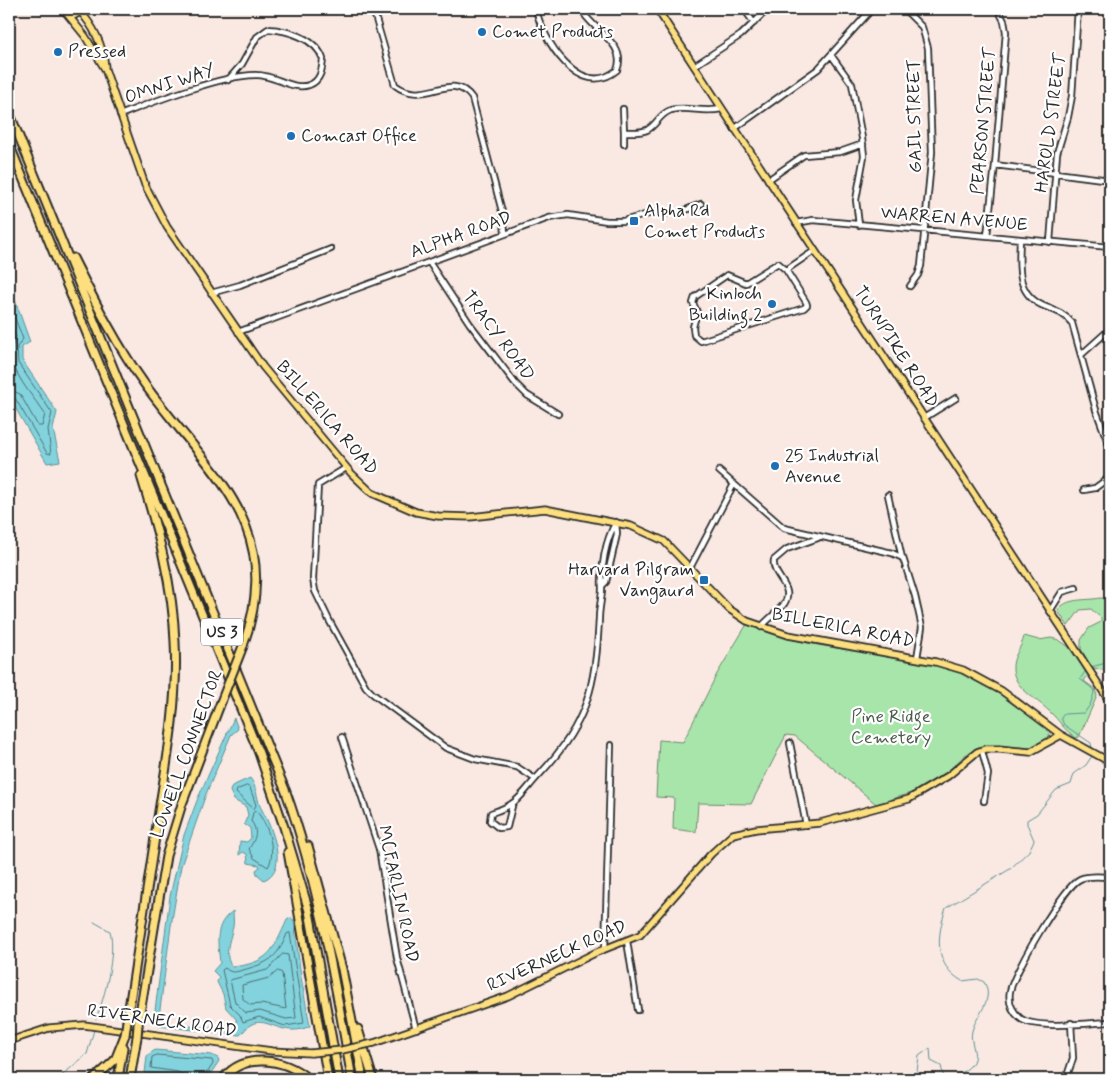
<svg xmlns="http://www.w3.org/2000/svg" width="1119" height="1088" font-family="Mynerve,sans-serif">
	<rect width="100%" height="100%" fill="#f9e9e2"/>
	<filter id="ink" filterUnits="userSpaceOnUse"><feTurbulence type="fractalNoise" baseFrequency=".02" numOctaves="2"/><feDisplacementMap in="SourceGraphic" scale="10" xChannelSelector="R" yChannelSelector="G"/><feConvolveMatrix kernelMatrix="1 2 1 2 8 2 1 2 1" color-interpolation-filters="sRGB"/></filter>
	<g filter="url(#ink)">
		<path fill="#a8e5ab" stroke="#6a886b" d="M1100,598L1110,599V667L1103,670L1092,669L1081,649V640L1089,628L1101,622V618L1091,609L1080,610L1068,626L1058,611C1065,597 1087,601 1100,598Z
			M747,624C809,653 881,648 945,667C985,679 1016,706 1050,730L1048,738L1034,749L982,747L965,755L946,773L917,791L876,804L795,736L786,735L751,804L698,803L696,832L673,829L674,798L656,797L659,740L683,742L717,674Z
			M1024,636L1039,640L1051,638L1059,640L1069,647L1088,675L1084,681L1095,689L1097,696L1079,737L1076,738C1062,728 1061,722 1049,711C1037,699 1014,688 1013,669C1012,656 1022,648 1024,636Z"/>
		<path fill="#82d3dd" stroke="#5f9096" d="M9,299L15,300L30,342L22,347V360L57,412L53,429L60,461L47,463L9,397Z
			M234,718L238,729L231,735L206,794L181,866L171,926L159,1017L162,1022L171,1025L235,1029L237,1020L226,1008L223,994L217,982L219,977L213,971L220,963C218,943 213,925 233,911C233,916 234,922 233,927C230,941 223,954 232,967C269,963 273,951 287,920L290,918L294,920L301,977L310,1026C284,1039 267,1016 252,1024C246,1027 244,1032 240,1035L158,1026L154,1018L170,896L184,835L198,798Z
			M250,778C257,786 257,802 262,810C271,826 290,869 264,880L257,874L256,870L260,867L259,865L248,863L247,854L243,852L239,855L240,841L247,842L251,838L250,828L244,824L248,815L246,807L234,800L230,791L232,786Z
			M155,1050L212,1055L218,1058L219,1061L207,1079C186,1079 167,1074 145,1073L147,1056Z"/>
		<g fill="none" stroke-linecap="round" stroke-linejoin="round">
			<path stroke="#4e6e72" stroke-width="1" d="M9,303L23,339L17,347L18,363L52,413L48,429L51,454L47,453L15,398L9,396
				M9,316L16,337C0,362 31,393 45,414L42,426H38L20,394L9,389
				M247,786L250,788L256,805L254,809L236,793L237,790Z
				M256,811C268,823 277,852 268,867L254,858L249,849C255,839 259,832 251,821L253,813Z
				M290,933L304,1023L285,1026L259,1017L243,1022L240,1015L230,1005L222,970L225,968C232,974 235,972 243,970C268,963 277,959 287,934Z
				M283,954L288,955L296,1018L286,1019L260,1011L246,1013L235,1002L230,980L267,970Z
				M278,971L282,973L286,1009L261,1004L250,1005L243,999L242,985L269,978Z
				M183,1079V1075L178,1072L151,1068L152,1057L157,1055L212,1060L213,1064L203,1079"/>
			<path stroke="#5f9096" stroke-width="1" d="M1091,667L1110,662
				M1085,672L1080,679L1093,689L1094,693L1090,705L1084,713L1064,714L1061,718L1064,725L1091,743L1092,749
				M94,922L110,931C116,953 105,997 96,1019
				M58,1079L87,1054L94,1030
				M916,1079L919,1056L930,1048L931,1061L941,1066L944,1078C953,1079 969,1070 973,1062C978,1052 969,1042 972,1031C976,1015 995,1000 984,982L978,979L962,981C933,964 937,936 946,908L1010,869L1029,851L1034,840L1027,824V820L1037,814L1056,790L1071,784L1074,774L1086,765L1092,756"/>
			<path stroke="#82d3dd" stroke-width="4.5" d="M9,1052L16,1079"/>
			<g stroke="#2b2b2b" stroke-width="8">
				<path id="minor" d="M373,9L395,85C425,108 452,69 472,98L504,219L505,234
					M536,9C542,39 580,101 617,70C628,43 591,30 581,9
					M744,9L754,23
					M904,9L922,27L928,48L932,152L921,266L918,275L910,286
					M831,55L852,84L862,138L864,156L856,200L859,225
					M694,66L741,35L768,9
					M623,109L624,132C631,132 640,133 647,130C657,125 659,114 671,110C687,106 704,113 721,109
					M120,115C152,102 225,74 257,75C275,75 293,91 309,85C321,81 322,69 323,59C316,38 287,30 268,29L257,37L242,64L228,80
					M734,129L818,69L872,9
					M624,132V144
					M995,165L1110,180
					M768,180L804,155L840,152L863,144
					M796,223L813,220L1110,247
					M987,236L995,165L1006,32L1004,21L998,9
					M1020,239C1019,267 1015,295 1046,307C1057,311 1065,314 1072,323L1096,410L1110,448
					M1050,242L1057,153L1068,117L1072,96L1078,9
					M429,262L470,324L515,383L527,395L558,414
					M778,263L786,270L806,302L807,305L804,308L701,341L694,335L693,327L697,312L693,303L695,297L727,275L746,283Z
					M786,270L814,251
					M211,293L240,285L331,249
					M238,332L549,218L568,215L607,221H623L652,213H678L701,204
					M1081,355L1110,329
					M924,418L956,398
					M346,468L318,485L313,579L315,591L329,620L366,687L373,694L446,748L475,759L517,767L535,779
					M719,471L784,528L892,553L903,558L915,596L922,627L917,658
					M1084,490L1095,488L1110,477
					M888,495L902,558
					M690,568L734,484
					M602,586L606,582L617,534L616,523
					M1050,611L1062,592L1076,588
					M761,627C768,619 778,612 784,604C796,587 771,576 774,560L787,549L818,538
					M342,737L379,849L397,958L416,1029
					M790,743L806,825
					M982,751L988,774L984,801
					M512,806L507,827L499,828L490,821L491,813C520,804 521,794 540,774C588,723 596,685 599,618C599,608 602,598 602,588C601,567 605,541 616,522
					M1110,877C1101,877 1089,875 1080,879C1064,886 1014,972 1010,991C1008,1002 1012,1011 1020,1018C1034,1030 1091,1023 1110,1022
					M627,941L638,1010
					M605,949L611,745
					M1066,1079L1073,1058L1071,1023"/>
			</g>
			<g stroke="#2b2b2b" stroke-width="9">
				<path id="major" d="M63,9L85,36L105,69L145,185L167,227L263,367L351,473L372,493L416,512L438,516L470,517L545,509L631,526L664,541L729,609L747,621L788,635L936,662L963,670L1002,691L1061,735L1110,762
					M78,9C93,25 103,45 105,67
					M657,9L1110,702
					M71,17L86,9
					M9,1041L49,1028L84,1025L272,1051L311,1053
					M374,1043L508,996L597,952L640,935L711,854L733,834L756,829L820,823L909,799L948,776L977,752L985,749H999L1030,752L1061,735"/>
			</g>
			<g stroke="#2b2b2b" stroke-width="11">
				<path id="highway" d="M9,112L286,792C319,885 335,982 352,1079
					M9,144L259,753L284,827L309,911L339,1079
					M73,258C95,302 117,346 146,386C209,473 287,524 243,646
					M308,846L342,969L363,1079
					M288,852L328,1079
					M127,1021C138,951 149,881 159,811C168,755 178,699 175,642C173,585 158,531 141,476
					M138,1025L166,856L182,804L221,702
					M358,1029L373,1079
					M94,1079L115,1060L125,1035
					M118,1079L123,1048
					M130,1079L137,1037
					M223,1079C243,1052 285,1058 308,1079"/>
			</g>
			<use href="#minor" stroke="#fff" stroke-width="4.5"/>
			<use href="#major" stroke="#fddf80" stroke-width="5.5"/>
			<use href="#highway" stroke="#fddf80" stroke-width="7"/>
			<g stroke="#2b2b2b" stroke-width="9" stroke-linecap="butt">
				<path id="major-bridge" d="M311,1053L342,1050L374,1043"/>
			</g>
			<g stroke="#2b2b2b" stroke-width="11" stroke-linecap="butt">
				<path id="highway-bridge" d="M221,702L243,646
					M125,1035L127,1021
					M137,1037L138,1025"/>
			</g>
			<use href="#major-bridge" stroke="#fddf80" stroke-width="5.5"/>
			<use href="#highway-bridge" stroke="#fddf80" stroke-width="7"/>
		</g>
	</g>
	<g fill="#1f6fb2" stroke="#fff" stroke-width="2">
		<circle cx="482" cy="32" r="5"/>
		<circle cx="58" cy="52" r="5"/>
		<circle cx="291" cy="136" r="5"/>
		<rect x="629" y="216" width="10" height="10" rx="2.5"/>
		<circle cx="772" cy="304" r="5"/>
		<circle cx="775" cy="466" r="5"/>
		<rect x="699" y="575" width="10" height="10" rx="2.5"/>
	</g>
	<g text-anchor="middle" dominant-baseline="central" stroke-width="4.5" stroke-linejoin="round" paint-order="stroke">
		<rect fill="#fff" stroke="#6b6b6b" stroke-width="1" x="201" y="618.5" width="42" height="27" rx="4"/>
		<g font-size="16" font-weight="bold" fill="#2b2b2b">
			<text x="222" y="632">US 3</text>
		</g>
		<g font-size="18" fill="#2b2b2b" stroke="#fff" text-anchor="start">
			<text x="492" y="32">Comet Products</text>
			<text x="68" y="52">Pressed</text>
			<text x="301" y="136">Comcast Office</text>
			<text x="644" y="211">Alpha Rd<tspan x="644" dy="21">Comet Products</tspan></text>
			<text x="762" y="294" text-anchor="end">Kinloch<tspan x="762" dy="21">Building 2</tspan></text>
			<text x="785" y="456">25 Industrial<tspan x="785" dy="21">Avenue</tspan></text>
			<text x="694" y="570" text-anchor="end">Harvard Pilgram<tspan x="694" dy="21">Vangaurd</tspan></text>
		</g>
		<g font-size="18" fill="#2b2b2b" stroke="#fff">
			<text transform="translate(170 84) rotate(-18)">OMNI WAY</text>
			<text transform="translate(915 116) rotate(-91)">GAIL STREET</text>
			<text transform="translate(984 121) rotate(-85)">PEARSON STREET</text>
			<text transform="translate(1051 123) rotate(-82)">HAROLD STREET</text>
			<text transform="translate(954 219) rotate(5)">WARREN AVENUE</text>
			<text transform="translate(461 235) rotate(-20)">ALPHA ROAD</text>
			<text transform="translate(498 336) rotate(53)">TRACY ROAD</text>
			<text transform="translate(896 347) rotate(57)">TURNPIKE ROAD</text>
			<text transform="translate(327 418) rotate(49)">BILLERICA ROAD</text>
			<text transform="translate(843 628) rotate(11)">BILLERICA ROAD</text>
			<text transform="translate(187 754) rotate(-70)">LOWELL CONNECTOR</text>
			<text transform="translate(398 894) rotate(78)">MCFARLIN ROAD</text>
			<text transform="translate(557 956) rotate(-24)">RIVERNECK ROAD</text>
			<text transform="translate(162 1021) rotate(8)">RIVERNECK ROAD</text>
		</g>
		<g font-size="18" fill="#4a5a4b" stroke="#fff">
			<text x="891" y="717">Pine Ridge<tspan x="891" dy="21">Cemetery</tspan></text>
		</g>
	</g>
	<rect width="1119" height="1088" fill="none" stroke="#fff" stroke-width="30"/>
	<rect x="15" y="15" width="1089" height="1058" fill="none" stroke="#2b2b2b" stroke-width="2" filter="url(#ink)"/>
</svg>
